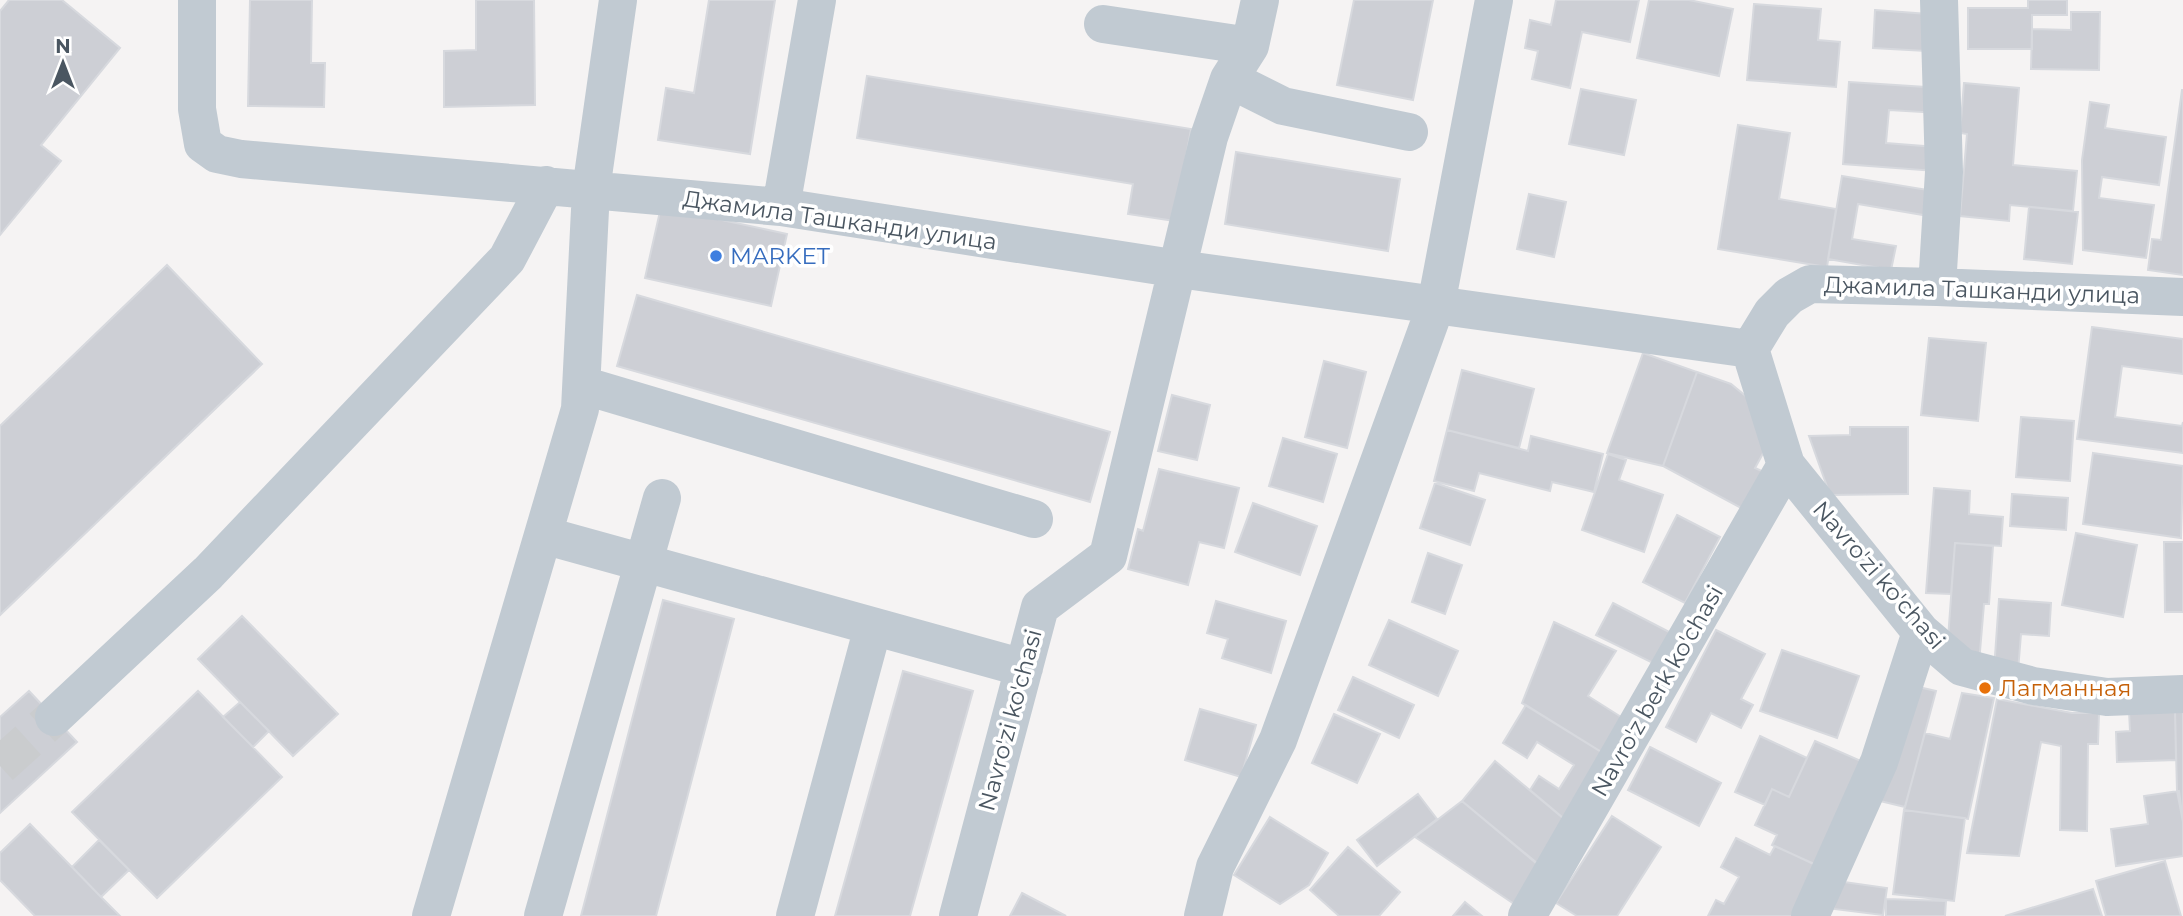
<svg xmlns="http://www.w3.org/2000/svg" width="2183" height="916" font-family="Montserrat,sans-serif">
	<rect width="100%" height="100%" fill="#f5f3f3"/>
	<path fill="#cdcfd5" stroke="#d7d9de" stroke-width="2" d="M9,0H62L120,48L41,145L61,161L0,235V11Z
		M250,0H312L311,63H325L324,107L248,106Z
		M476,0H534L535,105L444,107V51L476,50Z
		M709,0H775L750,154L658,140L666,88L694,93Z
		M1354,0H1433L1413,100L1337,85Z
		M1556,0H1639L1630,42L1582,32L1570,88L1532,79L1538,51L1525,48L1530,20L1551,25Z
		M1649,0H1689L1733,9L1719,76L1637,58Z
		M2028,0H2067V15H2032V49H1968V8H2028Z
		M1754,4L1821,9L1818,40L1840,42L1836,87L1747,80Z
		M1875,10L1928,14L1926,51L1873,48Z
		M2071,12H2100L2099,70L2031,69L2032,29L2071,30Z
		M867,76L1191,129L1175,221L1128,214L1133,184L857,138Z
		M1849,82L1941,88L1939,113L1889,110L1886,143L1936,147L1935,171L1843,164Z
		M1964,83L2019,88L2013,165L2077,171L2073,211L2010,205L2009,221L1960,216L1967,134L1960,133Z
		M1581,89L1636,100L1624,155L1569,144Z
		M2182,90H2183V275L2148,270L2152,239L2161,240Z
		M2090,102L2109,105L2105,128L2166,137L2159,185L2102,177L2099,198L2154,205L2146,258L2083,250L2082,160Z
		M1738,125L1790,133L1779,199L1836,209L1827,267L1718,249Z
		M1236,152L1400,179L1388,251L1225,224Z
		M1842,176L1934,191L1929,216L1858,204L1852,239L1896,246L1891,270L1828,259Z
		M1529,194L1566,202L1554,257L1517,249Z
		M661,207L787,234L771,306L645,278Z
		M2029,207L2078,212L2072,264L2024,259Z
		M167,265L262,364L0,615V426Z
		M637,295L1110,432L1090,502L617,366Z
		M2092,327L2183,339V374L2122,366L2115,417L2182,426L2183,422V453L2077,439Z
		M1929,338L1986,343L1978,421L1921,415Z
		M1643,353L1697,372L1663,466L1607,453Z
		M1324,361L1366,372L1347,448L1305,437Z
		M1462,370L1534,389L1519,448L1447,430Z
		M1697,372L1731,384L1748,398L1772,437L1755,468L1764,472L1743,509L1663,466Z
		M1172,395L1210,405L1197,460L1158,451Z
		M2021,417L2074,421L2070,481L2016,477Z
		M1850,427H1908V494L1830,495L1809,436L1850,435Z
		M1447,430L1528,451L1531,436L1603,454L1594,492L1552,482L1550,491L1479,473L1474,491L1434,481Z
		M1283,438L1337,454L1323,502L1269,486Z
		M2093,453L2183,466L2181,538L2083,524Z
		M1608,454L1626,460L1619,480L1663,495L1644,552L1582,530Z
		M1159,469L1239,488L1224,548L1199,542L1188,585L1128,569L1138,529L1143,531Z
		M1435,483L1485,500L1470,545L1420,528Z
		M1934,488L1970,491L1969,514L2003,517L2001,546L1955,543L1951,594L1926,593Z
		M2012,494L2068,498L2066,530L2010,526Z
		M1253,503L1317,526L1300,575L1235,552Z
		M1677,515L1720,537L1685,603L1643,582Z
		M2076,533L2137,545L2123,617L2062,605Z
		M2164,542H2183V612H2165Z
		M1955,543L1993,546L1989,604H1984L1979,663L1948,639Z
		M1428,553L1462,565L1445,614L1412,602Z
		M1999,599L2051,603L2049,636L2021,634L2018,671L1994,670Z
		M663,600L734,619L656,916H581Z
		M1216,601L1286,621L1271,673L1222,658L1228,639L1207,633Z
		M1613,603L1677,636L1661,667L1596,635Z
		M242,616L338,714L293,756L198,659Z
		M1389,620L1458,651L1438,696L1369,665Z
		M1554,622L1616,651L1588,696L1629,722L1608,756L1522,703Z
		M1716,630L1765,654L1741,699L1753,705L1741,728L1711,713L1696,742L1666,727Z
		M1782,650L1859,676L1837,738L1760,711Z
		M903,671L973,691L910,916H835Z
		M1353,677L1414,705L1399,738L1338,710Z
		M1910,685L1936,691L1905,807L1880,801Z
		M29,691L77,742L0,813V717Z
		M198,691L282,777L157,898L72,812Z
		M1962,693L1994,698L1968,819L1904,810L1925,733L1950,739Z
		M1997,699L2072,713H2099L2098,744H2088L2087,831L2060,830L2061,746L2041,742L2019,856L1967,853Z
		M240,702L269,731L253,747L223,717Z
		M1526,705L1608,756L1568,822L1530,790L1539,776L1559,789L1574,765L1537,742L1527,758L1503,743Z
		M1200,709L1256,725L1241,777L1185,760Z
		M2175,710H2183V822L2177,791Z
		M2175,710L2176,760L2117,762L2116,732L2130,731L2129,711Z
		M1334,714L1380,734L1357,783L1312,763Z
		M1760,736L1807,758L1789,797L1772,789L1765,805L1735,792Z
		M1815,741L1870,765L1823,868L1772,845L1777,835L1755,825L1772,789L1789,797Z
		M1650,747L1721,783L1699,826L1628,790Z
		M1495,761L1576,829L1543,869L1462,801Z
		M2179,791L2183,822V856L2116,866L2111,829L2148,824L2144,796Z
		M1418,794L1437,819L1377,866L1357,840Z
		M1462,801L1549,873L1520,908L1415,837Z
		M1904,810L1965,818L1954,901L1893,894Z
		M1612,816L1661,847L1617,916H1577L1556,903Z
		M1270,817L1328,853L1309,885L1280,904L1234,875Z
		M30,824L101,897L120,916H35L0,880V853Z
		M1736,838L1770,855L1775,846L1820,867L1794,916H1708L1716,900L1724,904L1739,877L1721,867Z
		M99,840L129,870L101,897L72,867Z
		M1348,847L1400,892L1379,916H1339L1310,890Z
		M2165,861L2181,916H2106L2096,881Z
		M1837,881L1887,888L1883,915L1834,909Z
		M2093,889L2102,916H2005Z
		M1022,893L1066,916H1010Z
		M1886,899L1946,901L1945,916H1886Z
		M1465,902L1482,916H1453Z"/>
	<g fill="none" stroke-linecap="round" stroke-linejoin="round">
		<path stroke="#caccce" stroke-width="38" stroke-dasharray="38 19" stroke-linecap="butt" d="M0,766L54,717"/>
		<path stroke="#c1cad2" stroke-width="38" d="M197,0V109L203,144L217,154L241,159L781,207L1179,269L1750,349L1772,313L1789,296L1810,284L1937,287L2183,297
			M1103,24L1250,46
			M1229,79L1283,106L1409,132
			M781,207L817,0
			M1937,287L1944,172L1939,0
			M1750,349L1786,465L1921,632L1962,667L2033,686L2107,697L2183,694
			M582,385L1034,519
			M543,535L1024,668
			M54,717L208,573L507,259L546,185
			M431,916L580,409L591,190L618,0
			M543,916L662,498
			M795,916L873,627
			M958,916L1040,607L1108,556L1209,137L1229,79L1250,46L1260,0
			M1203,916L1215,867L1278,740L1436,305L1494,0
			M1527,916L1786,465
			M1810,916L1879,762L1921,632"/>
	</g>
	<circle fill="#3f7fe0" stroke="#fff" stroke-width="2.5" cx="716" cy="256" r="7"/>
	<circle fill="#e8710a" stroke="#fff" stroke-width="2.5" cx="1985" cy="688" r="7"/>
	<g text-anchor="middle" dominant-baseline="central" stroke-width="7" stroke-linejoin="round" paint-order="stroke">
		<g font-size="23" fill="#4a5661" stroke="#fff">
			<text transform="translate(840 220) rotate(8)">Джамила Ташканди улица</text>
			<text transform="translate(1982 290) rotate(2)">Джамила Ташканди улица</text>
			<text transform="translate(1879 575) rotate(49)">Navro'zi ko'chasi</text>
			<text transform="translate(1657 691) rotate(-60)">Navro'z berk ko'chasi</text>
			<text transform="translate(1010 720) rotate(-75)">Navro'zi ko'chasi</text>
		</g>
		<g font-size="23" fill="#366cbe" stroke="#fff" text-anchor="start">
			<text x="730" y="256">MARKET</text>
		</g>
		<g font-size="23" fill="#c56008" stroke="#fff" text-anchor="start">
			<text x="1999" y="688">Лагманная</text>
		</g>
	</g>
	<g transform="translate(63 63)" stroke="#ffffff" stroke-width="5" paint-order="stroke">
	<path d="M0-5L12 26L0 18L-12 26Z" fill="#4a5661"/>
	<text y="-10" font-size="19" font-weight="bold" text-anchor="middle" fill="#4a5661">N</text>
	</g>
</svg>
